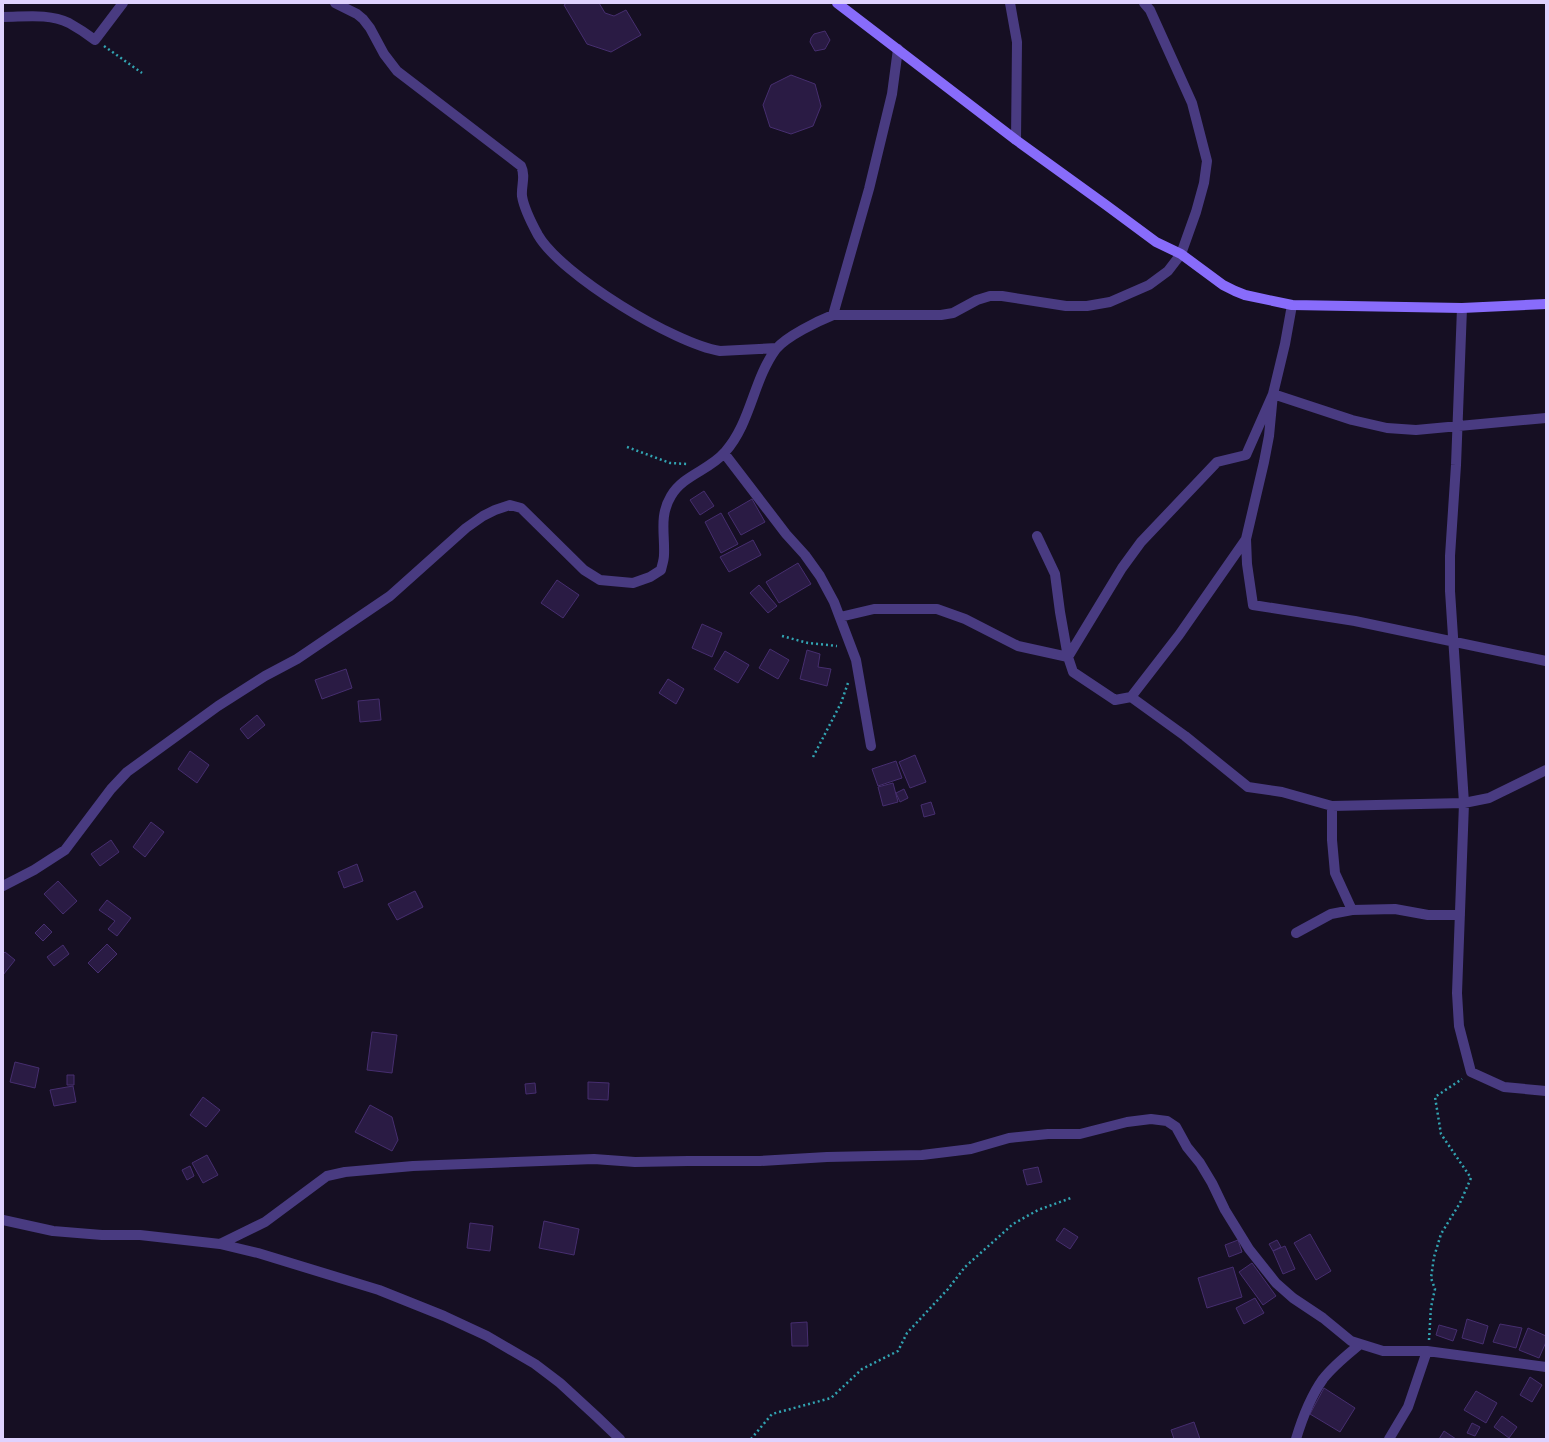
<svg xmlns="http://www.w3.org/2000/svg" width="1549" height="1442" font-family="Manrope,sans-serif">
	<rect width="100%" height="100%" fill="#160f23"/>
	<path fill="#2a1b44" stroke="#462e6f" d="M567,3H599L605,13L614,16L626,10L641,35L611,52L587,44L564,5Z
		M825,31L830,40L825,49L815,51L810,42L811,38L814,34Z
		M791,75L815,84L821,106L813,126L791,134L770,127L763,105L771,85Z
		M704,491L714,506L700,515L690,500Z
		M752,499L765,522L741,535L728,513Z
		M721,513L738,544L721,553L705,522Z
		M753,540L761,555L729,572L720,557Z
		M798,563L811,584L779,603L766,582Z
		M557,580L579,595L563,618L541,603Z
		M759,585L777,606L768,613L750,593Z
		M702,624L722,633L712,657L692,648Z
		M770,649L789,660L778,679L759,668Z
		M807,650L820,654L818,667L831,669L827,686L800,679Z
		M725,651L749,665L738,683L714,669Z
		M346,669L352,688L322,699L315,680Z
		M668,679L684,689L676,704L659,693Z
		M379,699L381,720L360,722L358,701Z
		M257,715L265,725L248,739L240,729Z
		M190,751L209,765L197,783L178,769Z
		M915,755L926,782L910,788L899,762Z
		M896,761L902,778L878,786L872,769Z
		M893,783L898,802L883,806L878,787Z
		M904,789L908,798L900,802L896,793Z
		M931,802L935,814L924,817L921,805Z
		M151,822L164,832L145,857L133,847Z
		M111,840L119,852L100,866L91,854Z
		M357,864L363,881L344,888L338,872Z
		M58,881L77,901L63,914L44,894Z
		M415,891L423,907L397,920L388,904Z
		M107,900L131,918L117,936L108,929L115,921L99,910Z
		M44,924L52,932L43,941L35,933Z
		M107,944L117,954L98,973L88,963Z
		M63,945L69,954L54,966L47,957Z
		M5,952L15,960L3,975V954Z
		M372,1032L397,1035L392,1073L367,1070Z
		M15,1062L39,1068L35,1088L10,1082Z
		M67,1075H74V1085H67Z
		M588,1082L609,1083L608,1100L588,1099Z
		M535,1083L536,1093L526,1094L525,1084Z
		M73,1086L76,1102L54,1106L50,1090Z
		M203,1097L220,1110L206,1127L190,1115Z
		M370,1105L392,1117L398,1140L392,1151L355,1132Z
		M207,1155L218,1175L203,1183L192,1163Z
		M190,1166L194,1176L187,1180L182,1170Z
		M1038,1167L1042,1182L1027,1185L1023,1170Z
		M544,1221L579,1229L574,1255L539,1248Z
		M470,1223L493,1226L490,1251L467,1248Z
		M1064,1228L1078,1237L1070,1249L1056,1240Z
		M1310,1234L1331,1271L1316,1280L1294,1243Z
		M1238,1240L1242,1252L1229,1257L1225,1245Z
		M1277,1240L1281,1247L1273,1251L1269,1244Z
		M1285,1246L1295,1269L1283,1274L1273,1251Z
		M1252,1263L1276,1296L1263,1305L1239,1272Z
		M1233,1267L1242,1297L1207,1308L1198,1278Z
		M1255,1298L1264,1313L1244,1324L1236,1308Z
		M1467,1319L1488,1326L1483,1344L1462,1338Z
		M807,1322L808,1346H792L791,1323Z
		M1500,1324L1522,1328L1516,1348L1493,1342Z
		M1439,1325L1457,1330L1453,1341L1436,1335Z
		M1528,1328L1546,1336V1342L1539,1358L1519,1350Z
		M1530,1377L1542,1385L1532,1402L1520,1395Z
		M1324,1388L1355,1408L1340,1432L1310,1414Z
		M1476,1391L1497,1403L1486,1423L1464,1410Z
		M1502,1416L1517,1427L1509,1438L1494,1427Z
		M1194,1422L1200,1439H1174L1171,1430Z
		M1472,1423L1480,1427L1475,1436L1467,1433Z
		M1444,1431L1456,1439H1439Z"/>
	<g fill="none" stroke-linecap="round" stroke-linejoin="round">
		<path stroke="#32a4b2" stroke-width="2.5" stroke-dasharray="2 3" stroke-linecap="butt" d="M104,46L142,73
			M627,447L670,463L687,464
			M782,636L808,643L837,646
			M813,757L841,703L848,683
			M1429,1340L1431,1307L1435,1289L1431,1278L1434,1257L1441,1234L1460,1203L1471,1178L1441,1134L1435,1097L1462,1079
			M751,1439L772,1414L831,1398L862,1369L898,1351L907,1333L948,1289L965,1267L1013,1224L1038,1210L1071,1198"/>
		<path stroke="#493b81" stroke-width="10" d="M335,3L357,14L363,19L370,28L384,54L397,71L521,166C526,176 521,186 522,196C524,209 532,224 538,235C561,275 675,344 720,351L777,348
			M1010,3L1017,42L1016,140
			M3,17C25,17 48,13 69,23C78,28 87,34 95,40L123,3
			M1462,308L1456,465L1450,556V591L1464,803L1457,993L1459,1026L1471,1072L1504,1087L1546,1091
			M833,315L869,189L892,94L898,49
			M724,453L786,534L805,555L820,576L834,602L856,660L871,746
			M1037,536L1055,574L1060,612L1068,657
			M1246,539L1247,564L1253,605L1355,621L1546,661
			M840,617L874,609H937L965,619L1018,646L1068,657L1073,672L1115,700L1131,697L1185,736L1248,787L1282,792L1332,806L1464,803L1489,798L1546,770
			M1068,657L1122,568L1141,542L1217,462L1246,455L1273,394L1352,420L1387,428L1416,430L1546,418
			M1131,697L1179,635L1246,539L1264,462L1269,436L1273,394L1285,344L1292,305
			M1332,806V840L1335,873L1352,910
			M3,886L34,870L65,850L111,789L127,772L218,706L265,676L297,659L390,596L466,528L483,516L495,510L510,505L521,508L584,570L600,580L633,583L650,577L661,570C662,565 664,560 664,555C665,534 659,516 671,496C683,475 710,470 725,452C751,423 753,380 776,349C787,336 818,321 833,315H941L953,313L977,300L990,296H1002L1066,306H1087L1110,302L1149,285L1168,271L1181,254L1196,212L1204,183L1207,161L1192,103L1150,10L1144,3
			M1296,933L1331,914L1352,910L1395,909L1428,915H1460
			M3,1220L53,1231L102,1235H140L220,1244L258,1253L379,1290L444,1316L487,1336L535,1364L560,1383L597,1417L620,1439
			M220,1244L265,1222L327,1176L345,1172L413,1166L594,1159L635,1162L688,1161H760L827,1157L922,1155L971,1149L1009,1138L1048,1134H1080L1127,1122L1151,1119L1167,1121L1176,1127L1187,1147L1200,1163L1212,1183L1225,1210L1249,1249L1276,1283L1293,1298L1323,1318L1351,1341L1383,1351H1427L1546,1367
			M1296,1439C1302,1419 1311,1396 1323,1379C1333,1366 1347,1355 1359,1345
			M1389,1439L1408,1407L1427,1351"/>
		<path stroke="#886cfb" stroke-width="10" d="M837,3L1016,140L1106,205L1156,242L1181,254L1223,285L1235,291L1245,295L1292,305L1462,308L1546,304"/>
	</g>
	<rect width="1549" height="1442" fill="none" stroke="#dfd2fe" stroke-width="8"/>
</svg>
